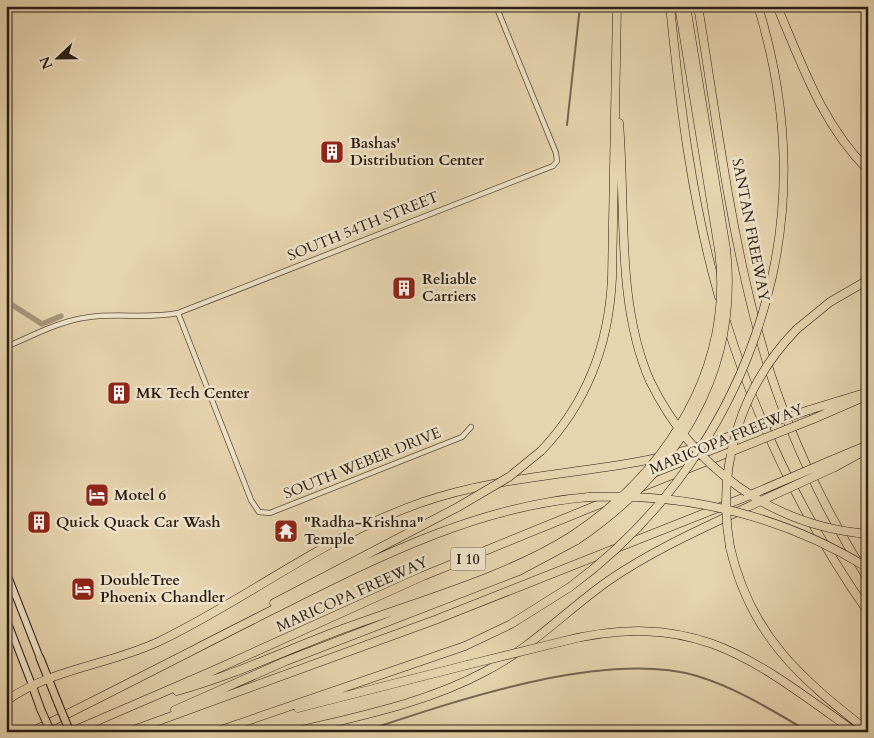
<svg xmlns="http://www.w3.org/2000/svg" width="874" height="738" font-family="Cardo,serif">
	<rect width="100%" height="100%" fill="#e6d4ae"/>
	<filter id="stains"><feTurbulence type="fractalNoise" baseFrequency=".004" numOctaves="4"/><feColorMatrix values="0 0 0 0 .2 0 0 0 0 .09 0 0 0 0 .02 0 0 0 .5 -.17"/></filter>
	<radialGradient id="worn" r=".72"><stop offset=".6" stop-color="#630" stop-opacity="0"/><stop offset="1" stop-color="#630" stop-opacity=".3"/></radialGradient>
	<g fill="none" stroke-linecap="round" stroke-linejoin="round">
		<path stroke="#746551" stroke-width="2" d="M567,125L580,6
			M362,732C453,702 603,649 697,676C737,688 773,711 809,732"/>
		<path stroke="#a6957a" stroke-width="5.5" d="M6,301L42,324L61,316"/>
		<g stroke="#594a3a" stroke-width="6">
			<path id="street" d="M865,6L868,14
				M178,313L251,500L259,512L270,513L462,437L471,427
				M6,347C32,336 61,320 90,317C119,313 149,319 178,313L553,166L557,161L556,153L496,6"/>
		</g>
		<g stroke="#2a1c14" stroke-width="8">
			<path id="secondary" d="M6,571L40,658
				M6,618L32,685"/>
		</g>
		<g stroke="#2a1c14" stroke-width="9">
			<path id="primary" d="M40,658L58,703
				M32,685L41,710"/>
		</g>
		<g stroke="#2a1c14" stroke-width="9">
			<path id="highway" d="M670,6C680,105 692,202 719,297
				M679,6L719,250
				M686,6L726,249
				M698,6C715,109 728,215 754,316C777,409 817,498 868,579
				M758,6C785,94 792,187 772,277
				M777,6C802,65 822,124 868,170
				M619,123C626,206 616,304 650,381
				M725,318C757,423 805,522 868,612
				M797,329L830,302L868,280
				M809,410L868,392
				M813,419L859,399
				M541,451C587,403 609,344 612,278L617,6
				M832,460L868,445
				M835,467L866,450
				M639,488L730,452
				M730,547C750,635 800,678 868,731
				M274,603L458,507
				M560,642C694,608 752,658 855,732
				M177,691C236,675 290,648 348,627C421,600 507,577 573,535
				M6,701C52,668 110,665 160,641C249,598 329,534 423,502C492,478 565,475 637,462C672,456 706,444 740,433
				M298,708L467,665
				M175,710L286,661L519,571L577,540
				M31,732C112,692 193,650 274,609C374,559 476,506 589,497
				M71,732L208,673L423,576L617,497
				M128,732L435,620L748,496
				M215,732L465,646L511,624L570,587
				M294,732C359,716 427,703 486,671C531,648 567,610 608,581C653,550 703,528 752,505"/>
		</g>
		<use href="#street" stroke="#efe3ca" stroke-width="4.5"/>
		<use href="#secondary" stroke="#efe3ca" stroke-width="6"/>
		<use href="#primary" stroke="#e6d4ae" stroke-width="7"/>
		<use href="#highway" stroke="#e6d4ae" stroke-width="8"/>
		<g stroke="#2a1c14" stroke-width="9" stroke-linecap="butt">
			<path id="primary-bridge" d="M58,703L70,732
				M41,710L51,732"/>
		</g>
		<g stroke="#2a1c14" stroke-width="9" stroke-linecap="butt">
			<path id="highway-bridge" d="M650,381C692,467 771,526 868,534
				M741,433L809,410
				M730,452L813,419
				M748,496L832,460
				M589,497C688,493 783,516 868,568
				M752,505L835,467
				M458,507L509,477L541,451
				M573,535C668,472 734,367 719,250
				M577,540C676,473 740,372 726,249
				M730,547C716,468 740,387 797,329
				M570,587C673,511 744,402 772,277
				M467,665L560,642"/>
		</g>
		<use href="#primary-bridge" stroke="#e6d4ae" stroke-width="7"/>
		<use href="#highway-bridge" stroke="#e6d4ae" stroke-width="8"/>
	</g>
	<defs>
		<g id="building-square" transform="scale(1.25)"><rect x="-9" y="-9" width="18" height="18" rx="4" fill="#8f2418" stroke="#efe3ca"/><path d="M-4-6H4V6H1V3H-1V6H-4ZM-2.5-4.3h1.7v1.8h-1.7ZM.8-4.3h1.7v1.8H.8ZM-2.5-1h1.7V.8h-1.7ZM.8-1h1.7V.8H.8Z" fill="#fff"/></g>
		<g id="hotel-square" transform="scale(1.25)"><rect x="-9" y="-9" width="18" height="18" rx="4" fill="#8f2418" stroke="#efe3ca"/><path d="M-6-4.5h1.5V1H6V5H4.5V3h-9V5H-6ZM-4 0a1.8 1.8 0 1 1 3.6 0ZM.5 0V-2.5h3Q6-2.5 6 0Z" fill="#fff"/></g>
		<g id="temple-square" transform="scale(1.25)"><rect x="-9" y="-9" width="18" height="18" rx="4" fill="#8f2418" stroke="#efe3ca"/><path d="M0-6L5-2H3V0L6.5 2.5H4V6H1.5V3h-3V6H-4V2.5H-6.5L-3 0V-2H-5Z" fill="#fff"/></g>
	</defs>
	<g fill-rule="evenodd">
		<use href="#building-square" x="332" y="152"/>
		<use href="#building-square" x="404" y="288"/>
		<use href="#building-square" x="119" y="393"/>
		<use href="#hotel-square" x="97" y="495"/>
		<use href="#building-square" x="39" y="522"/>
		<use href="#temple-square" x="286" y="531"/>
		<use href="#hotel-square" x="83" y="589"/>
	</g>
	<g text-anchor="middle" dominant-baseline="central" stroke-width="5" stroke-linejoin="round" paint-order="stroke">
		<rect fill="#efe3ca" stroke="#65584b" stroke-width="1" x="450.5" y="547.5" width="35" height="23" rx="4"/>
		<g font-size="14" font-weight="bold" fill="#2a1c14">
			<text x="468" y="559">I 10</text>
		</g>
		<g font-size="15" font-weight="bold" fill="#2a1c14" stroke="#efe3ca" text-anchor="start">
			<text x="350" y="143">Bashas'<tspan x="350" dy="17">Distribution Center</tspan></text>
			<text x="422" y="279">Reliable<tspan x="422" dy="17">Carriers</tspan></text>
			<text x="136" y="393">MK Tech Center</text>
			<text x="114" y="495">Motel 6</text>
			<text x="56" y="522">Quick Quack Car Wash</text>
			<text x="304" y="522">"Radha-Krishna"<tspan x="304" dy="17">Temple</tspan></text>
			<text x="100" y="580">DoubleTree<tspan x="100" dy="17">Phoenix Chandler</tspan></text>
		</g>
		<g font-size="15" fill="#2a1c14" stroke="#efe3ca">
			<text transform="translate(363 226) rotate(-22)">SOUTH 54TH STREET</text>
			<text transform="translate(751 230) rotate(79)">SANTAN FREEWAY</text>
			<text transform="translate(726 439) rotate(-22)">MARICOPA FREEWAY</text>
			<text transform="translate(362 463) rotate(-22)">SOUTH WEBER DRIVE</text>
			<text transform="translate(352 594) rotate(-24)">MARICOPA FREEWAY</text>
		</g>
	</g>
	<rect width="874" height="738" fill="none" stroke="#e6d4ae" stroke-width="25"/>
	<rect x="8" y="8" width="859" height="723" fill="none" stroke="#2a1c14" stroke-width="2.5"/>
	<rect x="12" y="12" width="849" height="713" fill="none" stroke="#2a1c14"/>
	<g transform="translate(58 58) rotate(248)" stroke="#efe3ca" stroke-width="4" paint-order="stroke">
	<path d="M0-4L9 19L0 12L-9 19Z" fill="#2a1c14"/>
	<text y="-8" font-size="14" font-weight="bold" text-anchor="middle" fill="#2a1c14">N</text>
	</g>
	<rect width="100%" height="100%" filter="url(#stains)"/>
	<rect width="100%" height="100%" fill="url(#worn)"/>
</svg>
